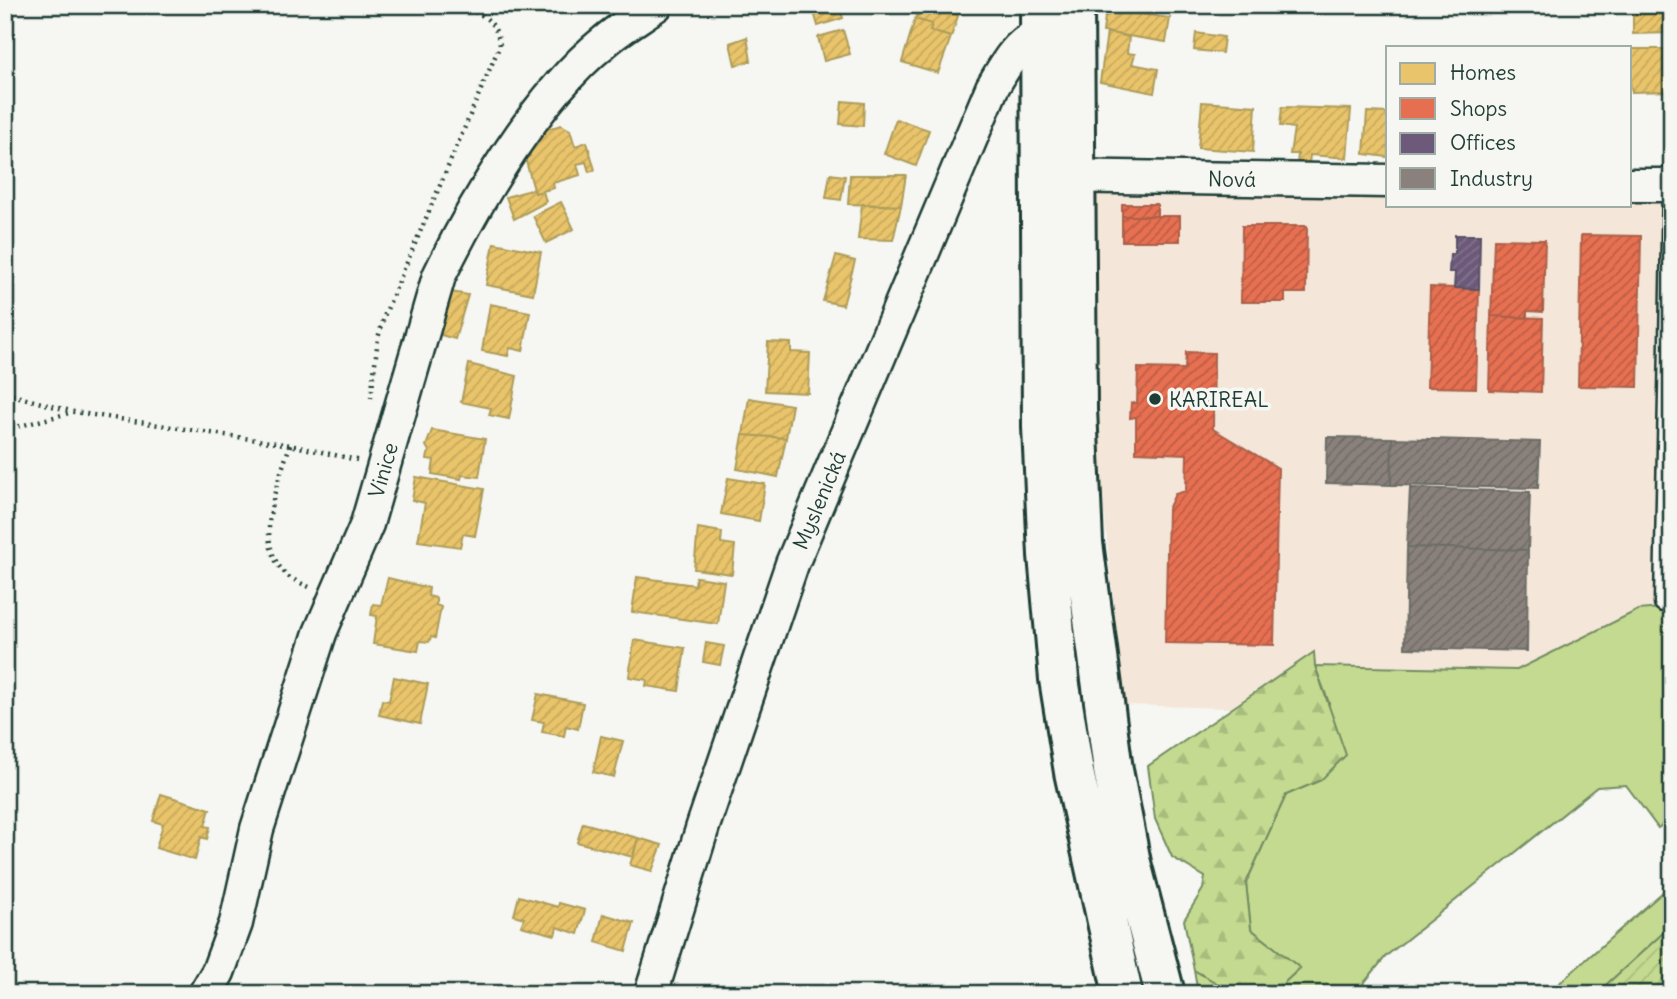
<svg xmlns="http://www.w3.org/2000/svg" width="1677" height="999" font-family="Delius,sans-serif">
	<defs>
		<pattern id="forest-firs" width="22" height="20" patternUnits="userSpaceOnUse" patternTransform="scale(1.75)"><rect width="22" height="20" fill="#c4da90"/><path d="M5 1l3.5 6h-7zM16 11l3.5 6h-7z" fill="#a8bc7d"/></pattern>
		<pattern id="garden-furrows" width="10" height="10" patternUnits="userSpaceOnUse" patternTransform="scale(1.75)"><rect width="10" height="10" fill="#c4da90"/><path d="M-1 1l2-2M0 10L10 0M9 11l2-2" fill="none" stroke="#a8bc7d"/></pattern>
		<pattern id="homes-hatch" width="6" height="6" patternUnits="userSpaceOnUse" patternTransform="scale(1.75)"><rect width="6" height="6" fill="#e9c46a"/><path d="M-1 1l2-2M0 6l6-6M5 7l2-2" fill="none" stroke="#c7a95c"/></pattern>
		<pattern id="shops-hatch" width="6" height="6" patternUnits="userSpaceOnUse" patternTransform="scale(1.75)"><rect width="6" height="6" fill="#e76f51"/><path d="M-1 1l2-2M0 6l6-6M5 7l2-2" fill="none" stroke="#bb5c44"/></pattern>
		<pattern id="offices-hatch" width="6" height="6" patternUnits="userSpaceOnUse" patternTransform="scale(1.75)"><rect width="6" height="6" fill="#6d597a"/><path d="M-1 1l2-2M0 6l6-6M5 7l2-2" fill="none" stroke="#81748c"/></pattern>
		<pattern id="industry-hatch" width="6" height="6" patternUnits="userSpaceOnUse" patternTransform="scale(1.75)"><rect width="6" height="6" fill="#8a817c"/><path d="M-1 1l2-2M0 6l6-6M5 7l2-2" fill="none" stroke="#706b66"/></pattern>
	</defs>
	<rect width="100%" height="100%" fill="#f6f6f2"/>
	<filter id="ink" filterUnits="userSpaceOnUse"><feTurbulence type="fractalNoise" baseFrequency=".0143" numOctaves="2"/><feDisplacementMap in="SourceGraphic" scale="14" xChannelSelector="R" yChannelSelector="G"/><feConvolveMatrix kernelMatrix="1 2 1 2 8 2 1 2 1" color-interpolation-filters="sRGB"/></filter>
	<g filter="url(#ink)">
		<path fill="#f4e6d9" d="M1089,159L1388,168V205H1630V173H1672V608L1638,610L1517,670L1315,666L1313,652L1230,708L1124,705L1099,459Z"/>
		<path fill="#c4da90" stroke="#728c62" stroke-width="2" d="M1662,608L1672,622V817L1658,828L1626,785L1597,787L1386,956L1355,994H1272L1300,968L1251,929L1246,883L1286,795L1321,780L1329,703L1315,666L1517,670L1638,610Z
			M1672,884V925L1596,994H1547Z
			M1194,970L1235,992L1236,994H1198Z"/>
		<path fill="url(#forest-firs)" stroke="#728c62" stroke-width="2" d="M1314,652L1315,666L1346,755L1321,780L1286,795L1246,883L1251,929L1300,968L1272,994H1236L1194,970L1184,920L1203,889L1205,877L1172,857L1155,819L1148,766Z"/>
		<path fill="url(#garden-furrows)" stroke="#728c62" stroke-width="2" d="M1672,925V994H1596Z"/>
		<path fill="url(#homes-hatch)" stroke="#ac9c5a" stroke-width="2" d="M812,5H839L843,18L818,26Z
			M921,5H943L941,8L958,16L951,37L930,31L932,24L915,19Z
			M943,5H961L958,16L941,8Z
			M1633,5H1672V33L1633,34Z
			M1106,9L1170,18L1166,42L1103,32Z
			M915,19L932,24L930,31L951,37L938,73L902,62Z
			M843,30L850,54L824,61L818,37Z
			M1107,32L1129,37L1127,53L1135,54L1132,64L1158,69L1154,93L1100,82Z
			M1196,33L1224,37L1222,53L1194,50Z
			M747,37L751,61L735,65L730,43Z
			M1630,49H1672V91L1632,92L1630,83Z
			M842,101L864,103L863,126L840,124Z
			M1202,102L1256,106L1253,152L1198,148Z
			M1282,107L1351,109L1347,158L1310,155L1309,164H1297L1298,154H1290L1294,128L1280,126Z
			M1367,112L1388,113V157L1364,154Z
			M896,119L929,130L916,166L884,154Z
			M561,125L570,130L575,146L587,142L595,170L589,172L586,162L577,164L580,175L553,183L554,188L535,193L525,158L530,156L529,150L541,131Z
			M830,174L845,176L841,200L826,198Z
			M850,175H906L901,206L848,204Z
			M534,189L535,193L543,191L546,202L514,219L506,197Z
			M561,202L574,229L546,243L533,216Z
			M862,204L901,206L893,240L858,239Z
			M494,243L541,252L533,294L486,285Z
			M836,256L855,261L843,305L823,301Z
			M446,291L468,295L455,339L434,333Z
			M490,304L530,312L523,351L510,348L508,356L482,351Z
			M768,342L791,343V352L810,353L808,393L765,391Z
			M469,364L517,376L509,419L489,415L491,408L461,402Z
			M749,398L792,405L786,438L743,435Z
			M432,430L485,439L479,477L462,475L461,479L432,474L434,460L427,459L429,451L426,446Z
			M743,435L786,438L778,477L737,469Z
			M416,477L484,489L475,536L463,534L460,547L418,541L425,503L412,500Z
			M728,478L765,484L759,521L721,514Z
			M698,528L722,532L721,543L735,545L732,574L694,569Z
			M637,577L695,585L696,577L724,581L718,624L632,612Z
			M388,578L429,588L428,596L436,598V605L441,607L435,638L431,637L429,642L420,641L418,651L373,644L377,616L371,615L373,604L381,605Z
			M634,640L685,648L679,691L646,686L647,680L629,677Z
			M706,643L724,646L720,665L703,662Z
			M394,677L428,684L420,724L379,715L382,700L389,701Z
			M538,694L583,703L578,729L566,726L564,736L542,732L544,722L532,720Z
			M601,736L623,741L614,777L593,772Z
			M161,794L210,809L205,826L210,827L207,839L201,837L195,860L156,848L163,824L153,821Z
			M583,823L638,838L633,857L577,842Z
			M638,838L662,845L652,871L630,865Z
			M519,896L558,907L559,903L585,910L578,934L557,927L555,935L521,926L524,918L514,915Z
			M603,914L634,923L626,951L596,942Z"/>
		<path fill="url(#shops-hatch)" stroke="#ab6048" stroke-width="2" d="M1122,204H1157V216H1122Z
			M1122,216H1180V241H1122Z
			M1242,226H1307L1306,293H1285V302H1241Z
			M1581,235L1641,236L1638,387L1578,386Z
			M1494,239L1545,240L1543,312L1527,311V318L1491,316Z
			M1430,287L1479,289L1476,388L1427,387Z
			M1491,316L1543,318L1541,392L1489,390Z
			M1186,352L1214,353L1213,429L1278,468L1274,645L1165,643L1168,509L1175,494L1186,491L1187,454L1136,452V417L1130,418L1131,403H1137L1138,368L1185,369Z"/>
		<path fill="url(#offices-hatch)" stroke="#565165" stroke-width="2" d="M1455,235H1480L1479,289L1454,288L1455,272H1449L1450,254H1455Z"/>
		<path fill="url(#industry-hatch)" stroke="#6a6d66" stroke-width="2" d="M1327,437L1392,438L1391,485L1326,483Z
			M1392,438L1540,442L1538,488L1391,485Z
			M1410,488L1530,492L1528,550L1407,547Z
			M1407,547L1528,550L1527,651L1405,648Z"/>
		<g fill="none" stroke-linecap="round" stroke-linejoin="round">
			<g stroke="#1f3d34" stroke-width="21">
				<path id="service" d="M1663,603L1671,185"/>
			</g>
			<g stroke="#1f3d34" stroke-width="37">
				<g id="minor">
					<path id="s1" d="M1054,176L1388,181"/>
					<path d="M1630,185H1672"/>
					<path id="s2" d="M205,994L218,972L236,923L257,829L320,633L367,524L439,276C476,200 538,95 604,42C620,28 639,17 656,5"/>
					<path id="s3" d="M651,994L703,826L792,564L992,88C1005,66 1016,43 1040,34"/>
				</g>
			</g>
			<g stroke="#1f3d34" stroke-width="44">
				<path id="secondary" d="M1040,5L1042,427L1048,555L1059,679L1074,772L1123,994
					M1074,5L1077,409L1083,543L1113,770L1131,863L1165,994"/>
			</g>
			<path stroke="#1f3d34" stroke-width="4.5" stroke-dasharray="2 5" stroke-linecap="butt" d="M5,393L74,412L290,445L357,460
				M371,398L378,338L385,314L500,45C494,13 475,11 446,5
				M5,430L73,412
				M290,445C278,484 250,544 289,577C295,581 303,584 309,587"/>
			<use href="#service" stroke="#f6f6f2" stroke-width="16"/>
			<use href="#minor" stroke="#f6f6f2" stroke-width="32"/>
			<use href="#secondary" stroke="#f6f6f2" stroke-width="38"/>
		</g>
	</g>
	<circle fill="#1f3d34" stroke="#f6f6f2" stroke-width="2.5" cx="1155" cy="399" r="7"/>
	<g text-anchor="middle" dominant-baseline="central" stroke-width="7" stroke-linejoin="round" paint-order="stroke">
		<g font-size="21" fill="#1f3d34" stroke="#f6f6f2">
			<text stroke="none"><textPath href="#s1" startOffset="178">Nová</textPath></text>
			<text stroke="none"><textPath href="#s2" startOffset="555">Vinice</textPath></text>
			<text stroke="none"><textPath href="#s3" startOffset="522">Myslenická</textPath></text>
		</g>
		<g font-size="21" fill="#1f3d34" stroke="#f6f6f2" text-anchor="start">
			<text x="1169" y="399">KARIREAL</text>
		</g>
	</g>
	<rect width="1677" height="999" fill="none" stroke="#f6f6f2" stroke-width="28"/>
	<rect x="14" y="14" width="1649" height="971" fill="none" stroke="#1f3d34" stroke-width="2.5" filter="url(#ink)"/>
	<rect x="1386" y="46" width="245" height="161" fill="#f6f6f2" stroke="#a0aca6" stroke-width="2"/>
	<rect x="1400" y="63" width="35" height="21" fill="#e9c46a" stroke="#a0aca6" stroke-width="2"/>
	<text x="1450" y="80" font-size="21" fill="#1f3d34">Homes</text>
	<rect x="1400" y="98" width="35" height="21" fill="#e76f51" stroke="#a0aca6" stroke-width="2"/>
	<text x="1450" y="116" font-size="21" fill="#1f3d34">Shops</text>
	<rect x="1400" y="133" width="35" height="21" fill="#6d597a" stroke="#a0aca6" stroke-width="2"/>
	<text x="1450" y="150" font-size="21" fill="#1f3d34">Offices</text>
	<rect x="1400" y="168" width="35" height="21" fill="#8a817c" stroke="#a0aca6" stroke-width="2"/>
	<text x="1450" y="186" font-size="21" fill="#1f3d34">Industry</text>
</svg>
